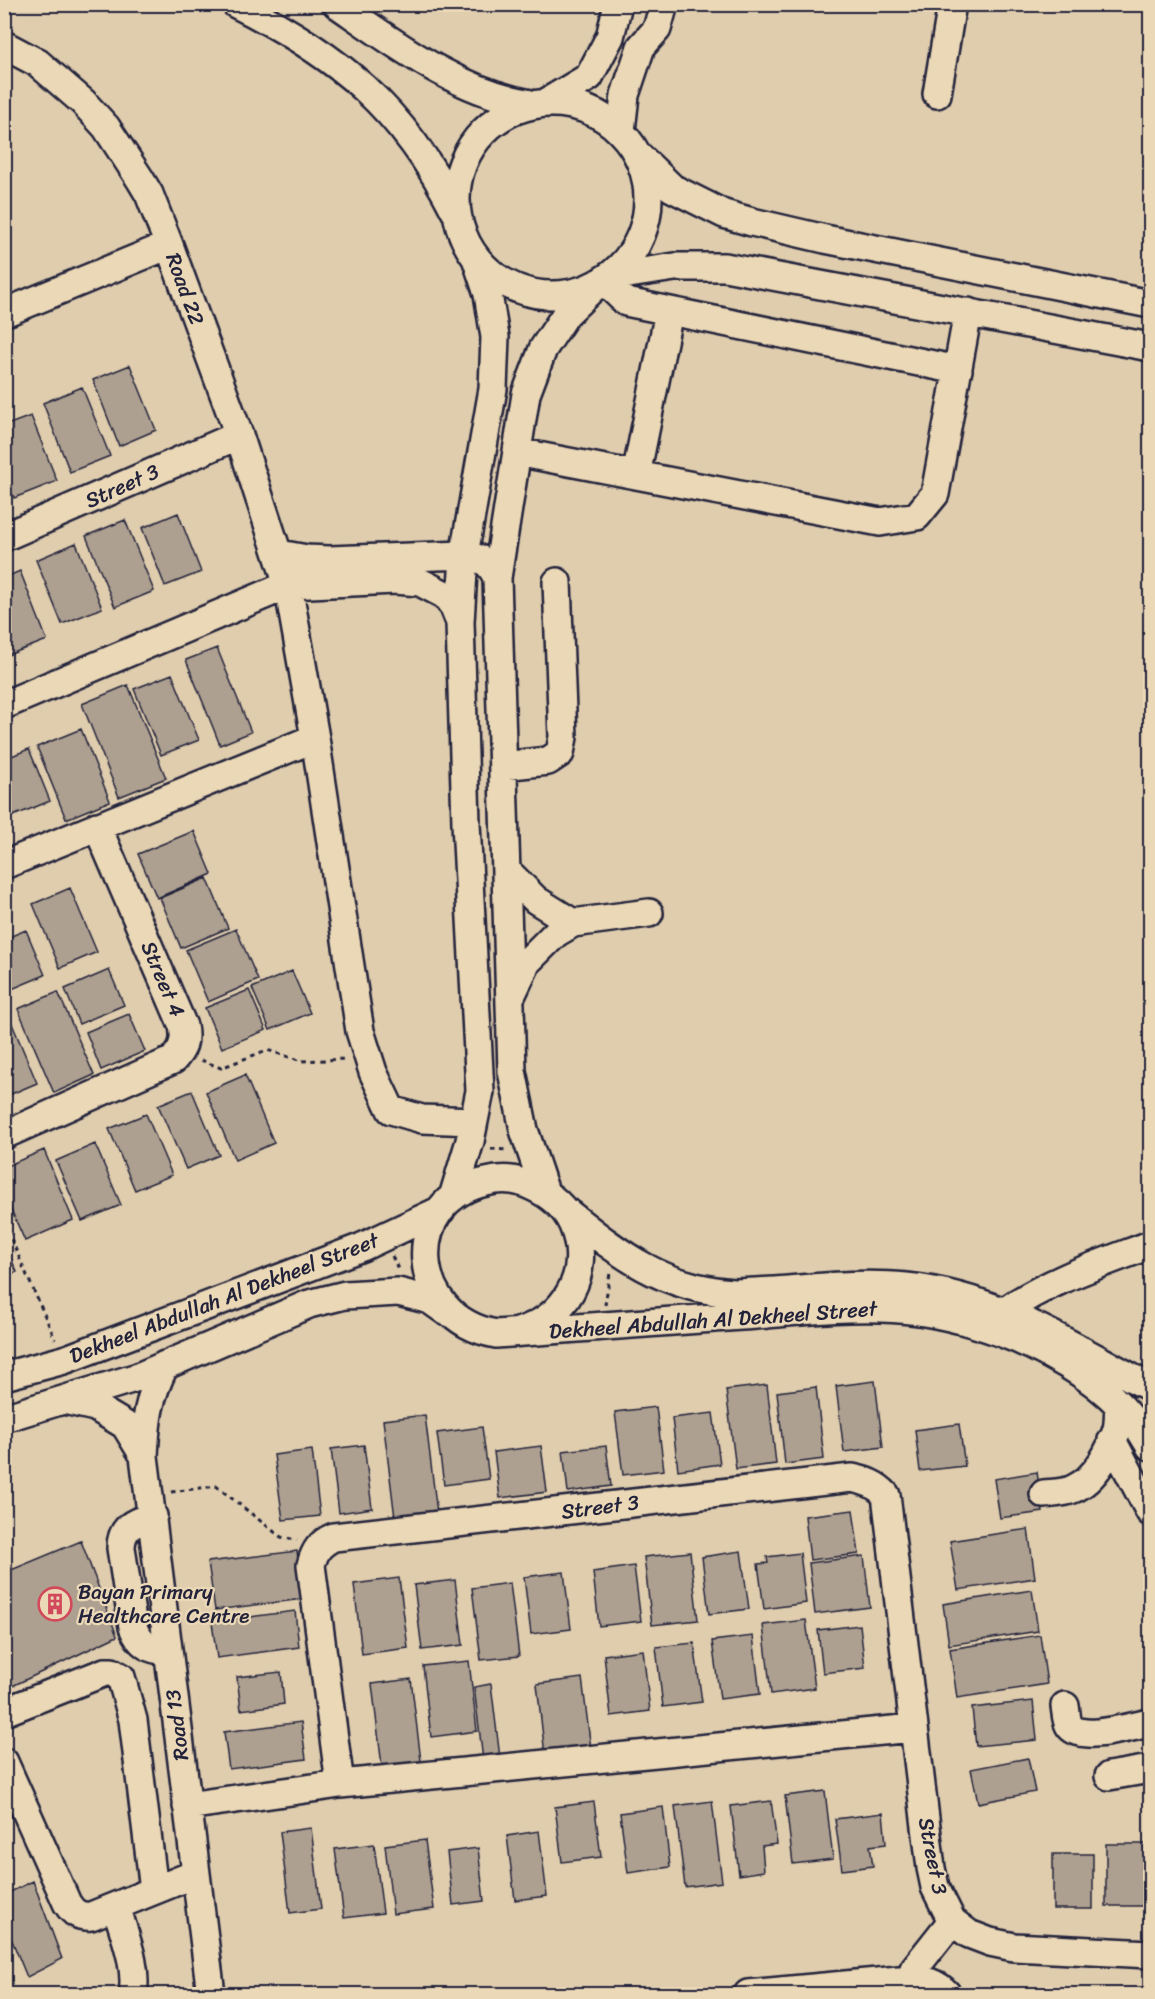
<svg xmlns="http://www.w3.org/2000/svg" width="1155" height="1999" font-family="Sriracha,sans-serif">
	<rect width="100%" height="100%" fill="#dfcdae"/>
	<filter id="ink" filterUnits="userSpaceOnUse"><feTurbulence type="fractalNoise" baseFrequency=".0167" numOctaves="2"/><feDisplacementMap in="SourceGraphic" scale="12" xChannelSelector="R" yChannelSelector="G"/><feConvolveMatrix kernelMatrix="1 2 1 2 8 2 1 2 1" color-interpolation-filters="sRGB"/></filter>
	<g filter="url(#ink)">
		<path fill="#ada090" stroke="#22223b" stroke-width="1.5" d="M130,365L156,430L119,446L93,380Z
			M82,387L110,456L70,472L43,403Z
			M31,416L57,481L14,498L4,475V426Z
			M178,513L201,572L165,586L142,528Z
			M125,520L154,591L115,607L86,536Z
			M76,543L102,608L62,624L36,560Z
			M20,571L47,640L8,655L4,647V578Z
			M217,648L251,732L220,745L186,660Z
			M172,674L199,740L161,755L134,689Z
			M128,685L166,778L119,797L82,704Z
			M81,729L110,801L66,819L37,747Z
			M29,749L50,801L8,818L4,809V759Z
			M194,831L212,874L157,898L138,854Z
			M207,878L228,928L181,948L160,898Z
			M70,888L97,952L60,968L33,904Z
			M236,929L258,980L208,1002L186,950Z
			M26,930L45,975L7,991L4,984V939Z
			M109,970L124,1005L79,1024L65,989Z
			M292,971L310,1013L270,1030L252,988Z
			M249,990L266,1030L222,1048L205,1008Z
			M58,992L94,1075L54,1093L18,1009Z
			M129,1014L145,1051L101,1070L86,1032Z
			M10,1019L37,1083L4,1097V1021Z
			M245,1075L274,1143L235,1160L206,1092Z
			M192,1091L219,1155L186,1169L158,1105Z
			M146,1114L172,1175L135,1190L109,1129Z
			M95,1144L121,1205L82,1221L56,1161Z
			M44,1150L73,1220L25,1241L4,1194V1167Z
			M4,1243L17,1272L4,1278Z
			M875,1381L883,1447L844,1452L836,1386Z
			M767,1385L776,1464L736,1469L726,1390Z
			M816,1387L824,1459L785,1464L777,1392Z
			M656,1407L664,1470L623,1475L615,1412Z
			M713,1413L720,1464L678,1470L672,1418Z
			M425,1415L437,1513L395,1518L383,1420Z
			M959,1424L965,1466L920,1471L915,1430Z
			M482,1427L489,1479L444,1485L437,1433Z
			M364,1445L372,1508L339,1513L331,1449Z
			M541,1446L547,1492L500,1498L494,1452Z
			M606,1446L611,1486L568,1492L563,1451Z
			M312,1450L320,1516L283,1520L274,1455Z
			M1037,1472L1043,1512L1000,1518L994,1479Z
			M853,1510L859,1554L810,1560L805,1516Z
			M1028,1529L1035,1578L958,1590L950,1541Z
			M81,1541L117,1636L4,1690V1573Z
			M297,1551L303,1599L215,1610L208,1562Z
			M741,1551L749,1609L709,1614L702,1557Z
			M690,1552L698,1620L652,1625L644,1557Z
			M800,1553L806,1603L764,1609L758,1564L768,1563L767,1557Z
			M864,1556L870,1607L815,1614L809,1563Z
			M634,1566L641,1621L599,1626L593,1572Z
			M564,1572L571,1629L531,1634L524,1577Z
			M399,1578L408,1648L362,1654L354,1584Z
			M455,1580L463,1645L422,1650L414,1585Z
			M510,1583L519,1656L481,1660L472,1588Z
			M1032,1590L1038,1631L949,1645L943,1604Z
			M295,1611L299,1647L217,1658L212,1622Z
			M806,1620L815,1688L771,1694L763,1625Z
			M860,1625L865,1668L823,1673L818,1630Z
			M1040,1635L1047,1684L957,1698L950,1649Z
			M753,1636L760,1694L720,1699L712,1641Z
			M694,1643L702,1702L663,1707L656,1647Z
			M643,1650L650,1711L611,1716L604,1655Z
			M469,1661L477,1731L431,1737L423,1666Z
			M281,1672L284,1704L241,1710L237,1677Z
			M582,1678L591,1749L545,1755L537,1684Z
			M411,1679L421,1761L382,1766L372,1684Z
			M491,1684L500,1758L483,1760L474,1687Z
			M1033,1701L1037,1740L976,1746L972,1708Z
			M301,1722L306,1759L229,1769L224,1732Z
			M1028,1758L1035,1792L978,1803L971,1769Z
			M825,1791L833,1859L793,1864L785,1796Z
			M712,1801L722,1882L685,1887L675,1806Z
			M771,1801L777,1844L762,1846L764,1871L739,1875L731,1806Z
			M594,1802L601,1857L562,1862L555,1807Z
			M663,1807L670,1867L628,1873L620,1813Z
			M883,1813L886,1844L870,1846L873,1866L842,1870L835,1819Z
			M311,1828L321,1909L290,1913L280,1832Z
			M539,1831L547,1896L515,1900L507,1836Z
			M425,1840L434,1909L393,1914L385,1845Z
			M374,1844L383,1913L344,1918L335,1849Z
			M1106,1844H1149V1906H1106Z
			M478,1848L484,1901L453,1905L447,1852Z
			M1053,1854H1093V1909H1053Z
			M33,1881L62,1959L27,1977L4,1921V1895Z"/>
		<g fill="none" stroke-linecap="round" stroke-linejoin="round">
			<g stroke="#22223b" stroke-width="32">
				<path id="minor" d="M236,4C338,55 403,108 455,211
					M337,4C398,46 457,91 531,104
					M4,45L38,63L83,102L106,127L140,179L149,194L169,245L239,435L288,585L315,738L360,1031L373,1072L391,1110L422,1119L474,1121
					M937,94L952,4
					M547,102L589,77L610,37L618,4
					M456 199a96 96 0 1 1 192 0a96 96 0 1 1-192 0Z
					M621,131L625,95L641,47L657,29L664,4
					M640,157L672,188L724,214L752,222L825,239L1150,304
					M609,277L675,267H725L1150,347
					M603,280L626,302L958,370
					M9,311L169,245
					M517,452L880,522L917,516L935,494L968,312
					M636,475L669,312
					M4,537L239,435
					M279,554L307,559L329,560L464,555C481,558 490,561 497,578L512,1071L524,1130L545,1192
					M497,578L526,394L543,349L566,314L593,288
					M4,705L288,585L395,580L420,582L445,595L454,607L460,622
					M503,766L548,761L560,753L563,737L557,582
					M4,865L315,738
					M506,870L536,900L573,923
					M512,994L527,962L556,933L573,923L649,913
					M4,1135L173,1060C183,1049 186,1041 183,1026L97,826
					M453,1197L470,1141L480,1091L466,823L460,622L464,555L493,389L495,337L488,294L476,258
					M567,1212C620,1254 662,1288 733,1293C790,1292 849,1281 906,1287C994,1296 1058,1338 1134,1379L1150,1387
					M1005,1311C1050,1280 1100,1264 1150,1245
					M518,1332C565,1318 593,1273 573,1225C565,1207 549,1194 531,1186C517,1179 501,1178 486,1182C401,1200 407,1318 496,1334C577,1328 659,1322 741,1316C798,1312 860,1303 918,1311C1001,1324 1108,1369 1150,1446
					M165,1365C148,1399 146,1419 144,1456L211,1994
					M4,1376L64,1360L362,1247L441,1210
					M64,1400L95,1407L125,1425L144,1456
					M4,1418L138,1377L309,1304L345,1295L398,1292L430,1300L447,1312
					M1112,1440L1150,1512
					M1044,1494C1053,1493 1065,1493 1073,1489C1095,1480 1111,1450 1117,1429C1119,1421 1118,1412 1119,1405
					M153,1516C134,1522 121,1527 121,1548L133,1627C139,1644 151,1651 168,1650
					M1065,1706C1066,1711 1066,1720 1069,1725C1079,1743 1133,1726 1150,1723
					M4,1712L105,1672H112L121,1677L133,1720L154,1890
					M4,1762L67,1903C73,1913 79,1917 91,1916L195,1874
					M1109,1776L1150,1769
					M340,1784L311,1565C315,1550 320,1543 334,1537L852,1478C866,1481 876,1484 886,1495L931,1868L935,1887L952,1921L969,1934L990,1942L1014,1947L1150,1954
					M187,1806L340,1784L913,1728
					M116,1906C124,1934 138,1966 133,1994
					M910,1979L914,1969L952,1921
					M748,1994L910,1979C925,1980 936,1982 947,1994"/>
			</g>
			<path stroke="#22223b" stroke-width="3" stroke-dasharray="4.5 4.5" stroke-linecap="butt" d="M201,1060L221,1068L267,1050L302,1061L346,1059
				M491,1149L508,1150
				M4,1223L55,1339
				M392,1256L398,1269
				M605,1305L610,1273
				M171,1492L216,1486L281,1537L297,1540"/>
			<use href="#minor" stroke="#ebd8b6" stroke-width="27"/>
		</g>
	</g>
	<defs>
		<g id="building-ring" transform="scale(1.725)"><circle r="9.5" fill="#ebd8b6" stroke="#d1495b" stroke-width="1.5"/><path d="M-4-6H4V6H1V3H-1V6H-4ZM-2.5-4.3h1.7v1.8h-1.7ZM.8-4.3h1.7v1.8H.8ZM-2.5-1h1.7V.8h-1.7ZM.8-1h1.7V.8H.8Z" fill="#d1495b"/></g>
	</defs>
	<g fill-rule="evenodd">
		<use href="#building-ring" x="55" y="1604"/>
	</g>
	<g text-anchor="middle" dominant-baseline="central" stroke-width="4.5" stroke-linejoin="round" paint-order="stroke">
		<g font-size="21" fill="#22223b" stroke="#ebd8b6">
			<text transform="translate(185 289) rotate(70)">Road 22</text>
			<text transform="translate(122 486) rotate(-24)">Street 3</text>
			<text transform="translate(163 979) rotate(67)">Street 4</text>
			<text transform="translate(224 1298) rotate(-21)">Dekheel Abdullah Al Dekheel Street</text>
			<text transform="translate(713 1320) rotate(-4)">Dekheel Abdullah Al Dekheel Street</text>
			<text transform="translate(600 1507) rotate(-7)">Street 3</text>
			<text transform="translate(177 1725) rotate(-97)">Road 13</text>
			<text transform="translate(933 1856) rotate(79)">Street 3</text>
		</g>
		<g font-size="21" fill="#22223b" stroke="#ebd8b6" text-anchor="start">
			<text x="78" y="1592">Bayan Primary<tspan x="78" dy="24">Healthcare Centre</tspan></text>
		</g>
	</g>
	<rect width="1155" height="1999" fill="none" stroke="#ebd8b6" stroke-width="24"/>
	<rect x="12" y="12" width="1131" height="1975" fill="none" stroke="#22223b" stroke-width="2" filter="url(#ink)"/>
</svg>
